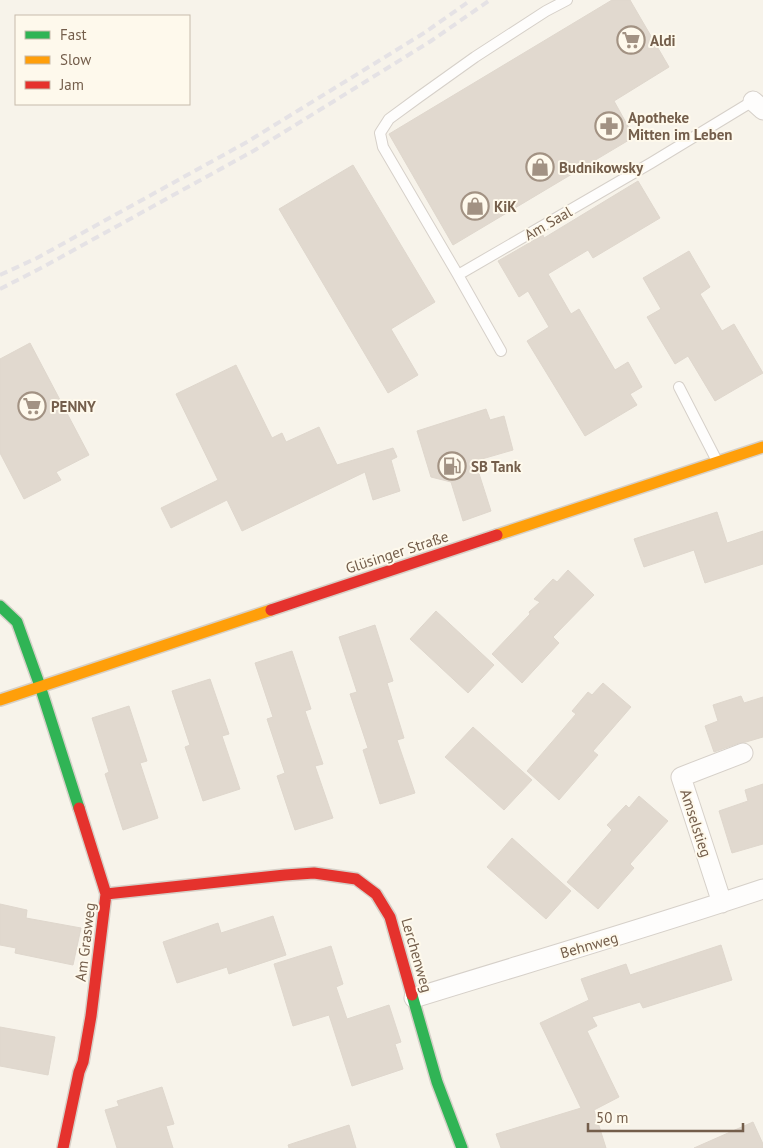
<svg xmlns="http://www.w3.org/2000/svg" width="763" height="1148" font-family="'PT Sans',sans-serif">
	<rect width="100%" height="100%" fill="#f7f3ea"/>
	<path fill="#e1d9cf" stroke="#dfd7cd" d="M612,0H630L669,67L614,101L634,137L453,245L389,134Z
		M353,165L435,302L391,329L418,375L388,393L279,209Z
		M638,181L660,218L593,258L588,250L548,274L571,314L579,309L615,370L628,362L642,387L630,394L637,405L585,436L527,341L549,327L528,291L519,297L498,261L543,235L544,238Z
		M689,251L710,287L700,294L722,331L734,324L763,373L715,401L688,356L675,364L647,317L661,309L643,278Z
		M30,343L89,455L56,472L61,480L24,499L0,453V359Z
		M236,365L272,438L282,433L286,442L319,427L337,465L393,448L397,457L391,460L400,491L373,500L365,472L242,531L227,500L171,528L161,508L218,480L176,394Z
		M486,409L490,420L504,416L513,450L475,461L491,511L463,521L451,482L431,477L417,431Z
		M717,512L727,543L763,531V564L705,583L694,550L644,567L634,539Z
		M568,570L594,595L553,637L559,643L522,683L492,654L530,614L529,612L540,602L534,599L553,579L557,582Z
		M436,611L494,665L468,693L410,639Z
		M375,625L393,681L387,683L404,738L397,740L415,793L380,804L363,750L368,748L350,694L357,692L339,637Z
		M292,651L311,709L305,711L323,764L315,766L333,818L295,830L277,776L285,773L267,719L273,717L255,663Z
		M210,679L229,734L222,736L240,789L203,801L185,747L190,745L172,691Z
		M603,683L631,707L593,751L598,755L559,800L527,771L576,714L572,711L588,692L592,695Z
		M741,696L744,703L763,697V737L746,742L739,743L714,752L705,726L718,721L713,705Z
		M129,706L147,761L140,763L158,818L123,830L105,774L109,772L92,718Z
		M473,727L532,780L504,810L445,757Z
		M763,784V844L732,853L719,811L748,801L745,790Z
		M639,796L668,821L630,864L634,868L598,909L567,882L612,830L607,825L626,805L629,808Z
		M512,838L571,891L546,919L487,867Z
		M0,904L27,910L26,918L81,928L73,965L15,953L16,948L0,945Z
		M273,916L286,955L229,974L227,967L177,983L163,942L218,923L221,933Z
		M721,945L732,980L643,1008L640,1002L592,1017L597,1026L587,1031L619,1097L594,1110L606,1148H501L496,1134L581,1108L540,1023L589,1000L581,979L626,964L630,975Z
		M331,946L343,984L336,987L347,1019L389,1005L401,1042L395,1044L403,1069L352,1086L329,1015L293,1026L274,964Z
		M0,1027L55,1037L48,1075L0,1066Z
		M162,1087L174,1124L166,1126L173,1148H117L105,1110L119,1106L117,1101Z
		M753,1122L763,1144V1148H694Z
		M349,1125L356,1148H289L288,1145Z"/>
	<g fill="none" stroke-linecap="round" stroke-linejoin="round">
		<g stroke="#d6d0c9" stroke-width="12">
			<path id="lane" d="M567,0L546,11L475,57L419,97L389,119L380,133L383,147L458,275L651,163L753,101
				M458,275L501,351
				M679,387L717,461"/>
		</g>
		<g stroke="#d6d0c9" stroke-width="21">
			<path id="street" d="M753,101L763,110
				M722,903L681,777L743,753
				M414,998C530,962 647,928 763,889"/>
		</g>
		<g stroke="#d6d0c8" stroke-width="14">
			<path id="fast" d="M0,606L17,622L40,686L79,808
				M412,995L437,1082L462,1148"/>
		</g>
		<g stroke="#d6d0c8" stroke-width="14">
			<path id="slow" d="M497,535L763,447
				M0,700L271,610"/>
		</g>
		<g stroke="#d6d0c8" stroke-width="14">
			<path id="jam" d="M271,610L497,535
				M106,894L285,875L314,873L356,879L376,894L390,917L412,995
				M63,1148L79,1072L83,1062L91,1016L106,894L79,808"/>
		</g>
		<use href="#lane" stroke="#fefdfc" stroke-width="10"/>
		<use href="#street" stroke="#fefdfc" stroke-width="19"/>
		<use href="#fast" stroke="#30b455" stroke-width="11"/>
		<use href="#slow" stroke="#ff9f0a" stroke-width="11"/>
		<use href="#jam" stroke="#e5322d" stroke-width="11"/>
		<path stroke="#e5e2e5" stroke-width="4" stroke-dasharray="8 5" stroke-linecap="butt" d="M0,275L37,258L247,142L424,33L471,0
			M0,289L43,267L255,150L431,41L490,0"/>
	</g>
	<defs>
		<g id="supermarket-ring" transform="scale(1.4375)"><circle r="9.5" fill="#fef9ec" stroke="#a29283" stroke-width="1.5"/><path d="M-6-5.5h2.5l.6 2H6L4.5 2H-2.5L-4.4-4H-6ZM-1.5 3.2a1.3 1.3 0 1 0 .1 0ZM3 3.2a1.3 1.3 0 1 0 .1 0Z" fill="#a29283"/></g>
		<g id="pharmacy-ring" transform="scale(1.4375)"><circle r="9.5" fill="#fef9ec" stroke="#a29283" stroke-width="1.5"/><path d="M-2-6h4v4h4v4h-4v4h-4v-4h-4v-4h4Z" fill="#a29283"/></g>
		<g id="shop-ring" transform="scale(1.4375)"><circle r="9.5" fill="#fef9ec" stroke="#a29283" stroke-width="1.5"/><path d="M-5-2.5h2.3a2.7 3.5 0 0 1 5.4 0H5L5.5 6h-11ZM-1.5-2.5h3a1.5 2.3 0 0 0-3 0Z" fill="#a29283"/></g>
		<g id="fuel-ring" transform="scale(1.4375)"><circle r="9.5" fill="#fef9ec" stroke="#a29283" stroke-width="1.5"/><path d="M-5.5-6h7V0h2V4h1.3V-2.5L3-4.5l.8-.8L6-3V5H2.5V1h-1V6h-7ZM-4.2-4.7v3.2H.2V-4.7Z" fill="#a29283"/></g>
	</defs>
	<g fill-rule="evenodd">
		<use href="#supermarket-ring" x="631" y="40"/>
		<use href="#pharmacy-ring" x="609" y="126"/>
		<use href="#shop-ring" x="540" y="167"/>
		<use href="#shop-ring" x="475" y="206"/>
		<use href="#supermarket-ring" x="32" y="406"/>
		<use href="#fuel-ring" x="452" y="466"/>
	</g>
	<g text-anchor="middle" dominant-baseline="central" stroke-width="4" stroke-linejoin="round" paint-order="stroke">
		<g font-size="15" font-weight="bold" fill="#745e4b" stroke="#fef9ec" text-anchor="start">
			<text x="650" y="40">Aldi</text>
			<text x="628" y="117">Apotheke<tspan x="628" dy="17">Mitten im Leben</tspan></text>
			<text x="559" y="167">Budnikowsky</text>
			<text x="494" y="206">KiK</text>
			<text x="51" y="406">PENNY</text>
			<text x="471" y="466">SB Tank</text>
		</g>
		<g font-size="15" fill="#745e4b" stroke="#fef9ec">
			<text transform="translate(548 223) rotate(-30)">Am Saal</text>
			<text transform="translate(397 552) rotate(-18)">Glüsinger Straße</text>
			<text transform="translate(696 823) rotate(72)">Amselstieg</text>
			<text transform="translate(85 942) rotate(-83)">Am Grasweg</text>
			<text transform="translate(589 945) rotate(-16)">Behnweg</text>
			<text transform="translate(417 955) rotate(74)">Lerchenweg</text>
		</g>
	</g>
	<rect x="15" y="15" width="175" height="90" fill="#fef9ec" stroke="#c7bbac"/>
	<rect x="25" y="31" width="25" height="8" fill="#30b455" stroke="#c7bbac"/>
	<text x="60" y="40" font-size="15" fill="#745e4b">Fast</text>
	<rect x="25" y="56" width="25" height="8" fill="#ff9f0a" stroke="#c7bbac"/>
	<text x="60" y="65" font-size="15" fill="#745e4b">Slow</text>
	<rect x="25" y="81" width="25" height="8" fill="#e5322d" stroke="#c7bbac"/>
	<text x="60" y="90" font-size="15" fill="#745e4b">Jam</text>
	<path d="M588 1123v8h155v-8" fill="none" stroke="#745e4b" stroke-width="2.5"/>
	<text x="596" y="1123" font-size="15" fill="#745e4b" stroke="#fef9ec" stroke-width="4" paint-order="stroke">50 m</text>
</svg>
